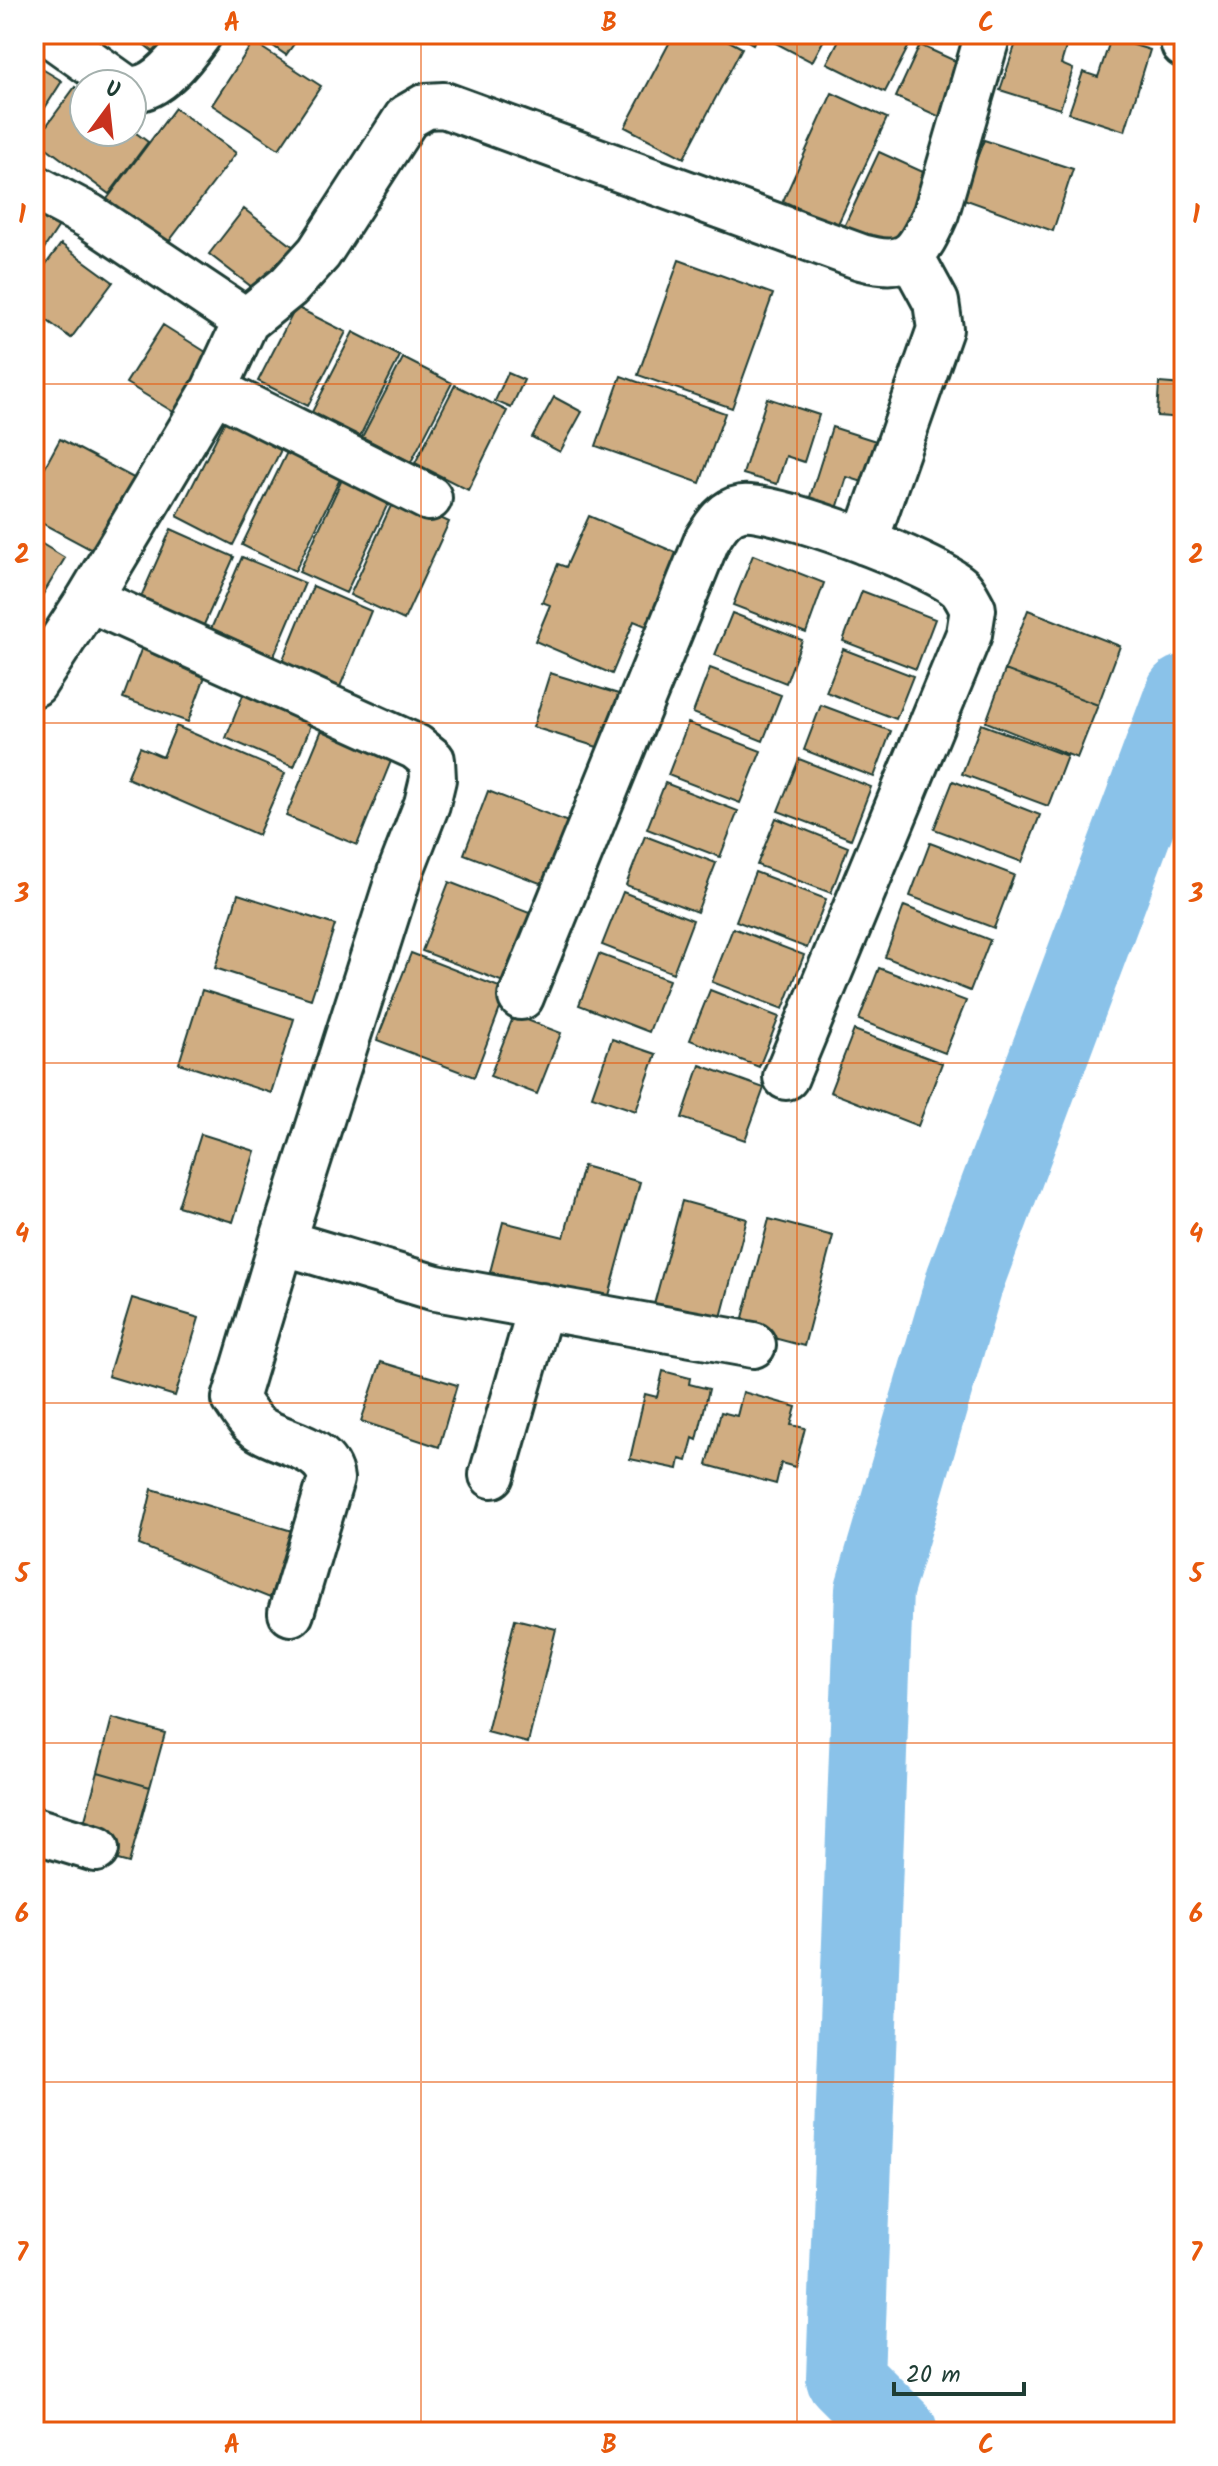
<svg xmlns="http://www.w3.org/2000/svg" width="1218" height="2466" font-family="Kalam,sans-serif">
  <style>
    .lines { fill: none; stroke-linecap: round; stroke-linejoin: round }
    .river { stroke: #8ac2e9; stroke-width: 78 }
    .building { fill: #d0ad82; stroke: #1f3d34; stroke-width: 2 }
    .minor-casing { stroke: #1f3d34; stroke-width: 50 }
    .minor { stroke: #fff; stroke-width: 44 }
    .grid { fill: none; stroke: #e8590c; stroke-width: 2; stroke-opacity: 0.55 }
    .neatline { fill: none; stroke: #e8590c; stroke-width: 3 }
    .grid-label { font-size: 26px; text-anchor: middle; font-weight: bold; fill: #e8590c }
  </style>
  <rect width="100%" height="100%" fill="#fff"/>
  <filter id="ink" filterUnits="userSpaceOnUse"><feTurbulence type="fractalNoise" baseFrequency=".0125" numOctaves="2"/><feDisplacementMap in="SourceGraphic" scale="16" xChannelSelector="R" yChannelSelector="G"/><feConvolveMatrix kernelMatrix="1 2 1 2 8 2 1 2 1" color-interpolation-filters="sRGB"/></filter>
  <g filter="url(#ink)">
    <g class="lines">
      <!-- river -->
      <path class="river" d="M 899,2432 L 845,2378 L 874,1590 L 965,1280 L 1184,694"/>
    </g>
    <!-- building -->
    <path class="building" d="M 131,34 L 197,34 L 171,66 Z
      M 256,34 L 301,34 L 286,55 Z
      M 674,34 L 716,34 L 742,48 L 684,158 L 625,127 Z
      M 735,34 L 758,34 L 753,44 Z
      M 765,34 L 827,34 L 812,62 L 764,37 Z
      M 842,34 L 915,34 L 885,92 L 827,63 Z
      M 1019,34 L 1070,34 L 1061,64 L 1073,69 L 1060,109 L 1000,90 Z
      M 1111,38 L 1150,50 L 1125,131 L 1069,113 L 1083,72 L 1098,77 Z
      M 253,42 L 321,86 L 279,149 L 212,105 Z
      M 920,45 L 973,69 L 949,121 L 896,97 Z
      M 34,64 L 62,81 L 34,125 Z
      M 75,87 L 84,94 L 84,132 L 132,132 L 132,130 L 148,142 L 109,194 L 36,140 Z
      M 832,93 L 887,118 L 837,226 L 783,201 Z
      M 175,108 L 236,153 L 164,248 L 104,203 Z
      M 984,140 L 1073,169 L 1053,231 L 961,198 Z
      M 879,152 L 934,177 L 897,256 L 842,231 Z
      M 34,198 L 64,218 L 34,264 Z
      M 244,209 L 295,248 L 261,294 L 209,254 Z
      M 61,244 L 113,282 L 71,338 L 34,311 L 34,280 Z
      M 679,260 L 773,294 L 732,408 L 638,375 Z
      M 296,307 L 346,332 L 308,406 L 258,381 Z
      M 163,325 L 217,359 L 180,416 L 126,383 Z
      M 353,332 L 400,356 L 360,436 L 312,412 Z
      M 403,358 L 452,383 L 411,462 L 362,437 Z
      M 508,373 L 524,380 L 511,408 L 495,401 Z
      M 621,376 L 725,413 L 700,483 L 596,446 Z
      M 1159,383 L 1184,385 L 1184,418 L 1157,416 Z
      M 455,385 L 507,411 L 468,490 L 415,463 Z
      M 554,397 L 582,412 L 560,452 L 532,437 Z
      M 767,398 L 819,415 L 804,462 L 786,456 L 777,484 L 743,474 Z
      M 228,415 L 285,442 L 233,545 L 177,516 Z
      M 832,427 L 882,443 L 869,484 L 847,477 L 837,509 L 809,500 Z
      M 60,439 L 145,484 L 105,557 L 34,519 L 34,487 Z
      M 289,448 L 342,475 L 295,571 L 242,545 Z
      M 345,473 L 392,495 L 346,593 L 299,572 Z
      M 395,497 L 449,522 L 404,620 L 350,595 Z
      M 589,516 L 689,558 L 658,631 L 634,621 L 612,674 L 535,641 L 550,605 L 542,602 L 558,564 L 566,567 Z
      M 171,529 L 234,557 L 203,627 L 140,599 Z
      M 34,539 L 65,558 L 34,609 Z
      M 753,555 L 824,583 L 806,633 L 733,605 Z
      M 242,557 L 305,583 L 274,656 L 211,629 Z
      M 313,586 L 371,611 L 340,687 L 282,662 Z
      M 862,591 L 935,619 L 916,669 L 843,641 Z
      M 1028,610 L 1120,646 L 1098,705 L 1005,670 Z
      M 732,613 L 802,640 L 786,683 L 715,655 Z
      M 142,647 L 207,671 L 188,722 L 123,698 Z
      M 843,649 L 913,676 L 896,719 L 826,692 Z
      M 710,668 L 781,695 L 763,741 L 693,713 Z
      M 1005,670 L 1098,705 L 1077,758 L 986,722 Z
      M 550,673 L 625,696 L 607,750 L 533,727 Z
      M 247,685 L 316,713 L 294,767 L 226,738 Z
      M 821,705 L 891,731 L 874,777 L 804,750 Z
      M 688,723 L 761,751 L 740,803 L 668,775 Z
      M 981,724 L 1067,756 L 1048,806 L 962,774 Z
      M 176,726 L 285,773 L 258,835 L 127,778 L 140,747 L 163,757 Z
      M 323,727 L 393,756 L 357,845 L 286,816 Z
      M 799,759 L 871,787 L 851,839 L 778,811 Z
      M 953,781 L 1040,815 L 1022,862 L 934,829 Z
      M 665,783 L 738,811 L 720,857 L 647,829 Z
      M 488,791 L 576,825 L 553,888 L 464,854 Z
      M 776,818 L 848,847 L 831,893 L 757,865 Z
      M 645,836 L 716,863 L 697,912 L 626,885 Z
      M 930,843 L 1014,875 L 994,928 L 910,896 Z
      M 755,872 L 826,899 L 807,948 L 736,921 Z
      M 449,882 L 532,914 L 506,983 L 422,951 Z
      M 623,892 L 693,920 L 673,973 L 602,945 Z
      M 238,894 L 335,925 L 311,999 L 215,968 Z
      M 904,906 L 990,940 L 970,991 L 885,957 Z
      M 733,928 L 804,955 L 783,1009 L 712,982 Z
      M 411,953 L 507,990 L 474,1077 L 377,1040 Z
      M 599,954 L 669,980 L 649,1032 L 579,1005 Z
      M 879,968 L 966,1001 L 945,1053 L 859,1020 Z
      M 202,990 L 294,1019 L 271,1093 L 179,1063 Z
      M 710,990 L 779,1017 L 759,1067 L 690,1040 Z
      M 514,1015 L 561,1033 L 537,1094 L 490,1076 Z
      M 854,1030 L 942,1063 L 918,1126 L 830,1092 Z
      M 612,1039 L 656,1054 L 636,1111 L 592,1096 Z
      M 700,1065 L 764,1088 L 745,1140 L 682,1118 Z
      M 201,1134 L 255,1151 L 233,1222 L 178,1206 Z
      M 583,1166 L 640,1182 L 607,1303 L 490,1272 L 503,1222 L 564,1237 Z
      M 682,1201 L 747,1219 L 719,1325 L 653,1308 Z
      M 769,1219 L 833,1236 L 804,1346 L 740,1329 Z
      M 132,1298 L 199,1318 L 175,1396 L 108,1376 Z
      M 381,1362 L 457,1385 L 439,1447 L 361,1421 Z
      M 663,1371 L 690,1378 L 689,1384 L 709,1389 L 697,1440 L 693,1438 L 687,1461 L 680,1459 L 678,1469 L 630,1459 L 645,1394 L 657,1397 Z
      M 743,1392 L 796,1407 L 791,1425 L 805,1428 L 795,1467 L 781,1463 L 776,1484 L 707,1465 L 721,1412 L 737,1416 Z
      M 152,1489 L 292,1531 L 270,1598 L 139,1545 Z
      M 515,1619 L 556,1629 L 528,1743 L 487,1732 Z
      M 112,1718 L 165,1733 L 150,1787 L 98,1772 Z
      M 98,1772 L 150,1787 L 129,1863 L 77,1849 Z"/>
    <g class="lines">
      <defs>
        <path id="minor" d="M 50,34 L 120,84
          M 1181,34 L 1184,45
          M 132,89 C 158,90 185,53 199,34
          M 34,187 L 89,216 L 246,321
          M 214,390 L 429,498
          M 865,542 L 940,329 L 936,302 L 911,256
          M 89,599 L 416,747 L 432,760 L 433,779 L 427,804 L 400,873 L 282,1242 L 235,1399 C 242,1409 250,1423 260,1429 C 284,1444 327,1447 331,1479 L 291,1613
          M 34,684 L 89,599 L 214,390 L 246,321 L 289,286 L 319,253 L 407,117 L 426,106 L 444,105 L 861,257 C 909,270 918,254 936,213 L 988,34
          M 521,997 L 707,540 C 715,527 724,511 742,508 C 774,504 936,564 960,588 C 965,593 969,602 973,609 L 969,634 L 786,1077
          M 282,1242 L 436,1288 L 753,1345
          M 492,1475 L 541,1306
          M 34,1830 L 96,1849"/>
      </defs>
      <!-- minor casing -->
      <use href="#minor" class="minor-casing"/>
      <!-- minor -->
      <use href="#minor" class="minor"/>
    </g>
  </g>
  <!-- grid -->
  <path class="grid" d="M 421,34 L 421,2432M 797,34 L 797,2432M 34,384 L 1184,384M 34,723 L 1184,723M 34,1063 L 1184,1063M 34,1403 L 1184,1403M 34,1743 L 1184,1743M 34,2082 L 1184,2082"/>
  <!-- margin -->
  <rect width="1218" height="2466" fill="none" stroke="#fff" stroke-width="88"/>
  <!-- north arrow -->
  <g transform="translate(108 108) rotate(15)"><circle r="38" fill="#ffffff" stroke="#a5b1ae" stroke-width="2"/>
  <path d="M0-6L14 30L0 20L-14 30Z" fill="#c8321e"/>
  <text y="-12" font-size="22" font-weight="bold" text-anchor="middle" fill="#1f3d34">U</text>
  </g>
  <!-- scale -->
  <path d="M894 2382v12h130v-12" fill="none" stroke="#1f3d34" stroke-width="4"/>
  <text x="906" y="2382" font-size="24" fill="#1f3d34" stroke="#ffffff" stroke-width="6" paint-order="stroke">20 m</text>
  <rect x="44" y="44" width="1130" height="2378" class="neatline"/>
  <g class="grid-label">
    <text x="232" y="31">A</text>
    <text x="609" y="31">B</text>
    <text x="986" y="31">C</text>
    <text x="22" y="223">1</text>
    <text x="1196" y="223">1</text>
    <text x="22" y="563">2</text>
    <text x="1196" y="563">2</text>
    <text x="22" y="902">3</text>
    <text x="1196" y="902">3</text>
    <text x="22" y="1242">4</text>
    <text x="1196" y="1242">4</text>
    <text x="22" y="1582">5</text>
    <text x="1196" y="1582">5</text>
    <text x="22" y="1922">6</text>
    <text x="1196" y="1922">6</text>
    <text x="22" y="2261">7</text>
    <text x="1196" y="2261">7</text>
    <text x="232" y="2453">A</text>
    <text x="609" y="2453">B</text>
    <text x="986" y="2453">C</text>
  </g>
</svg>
